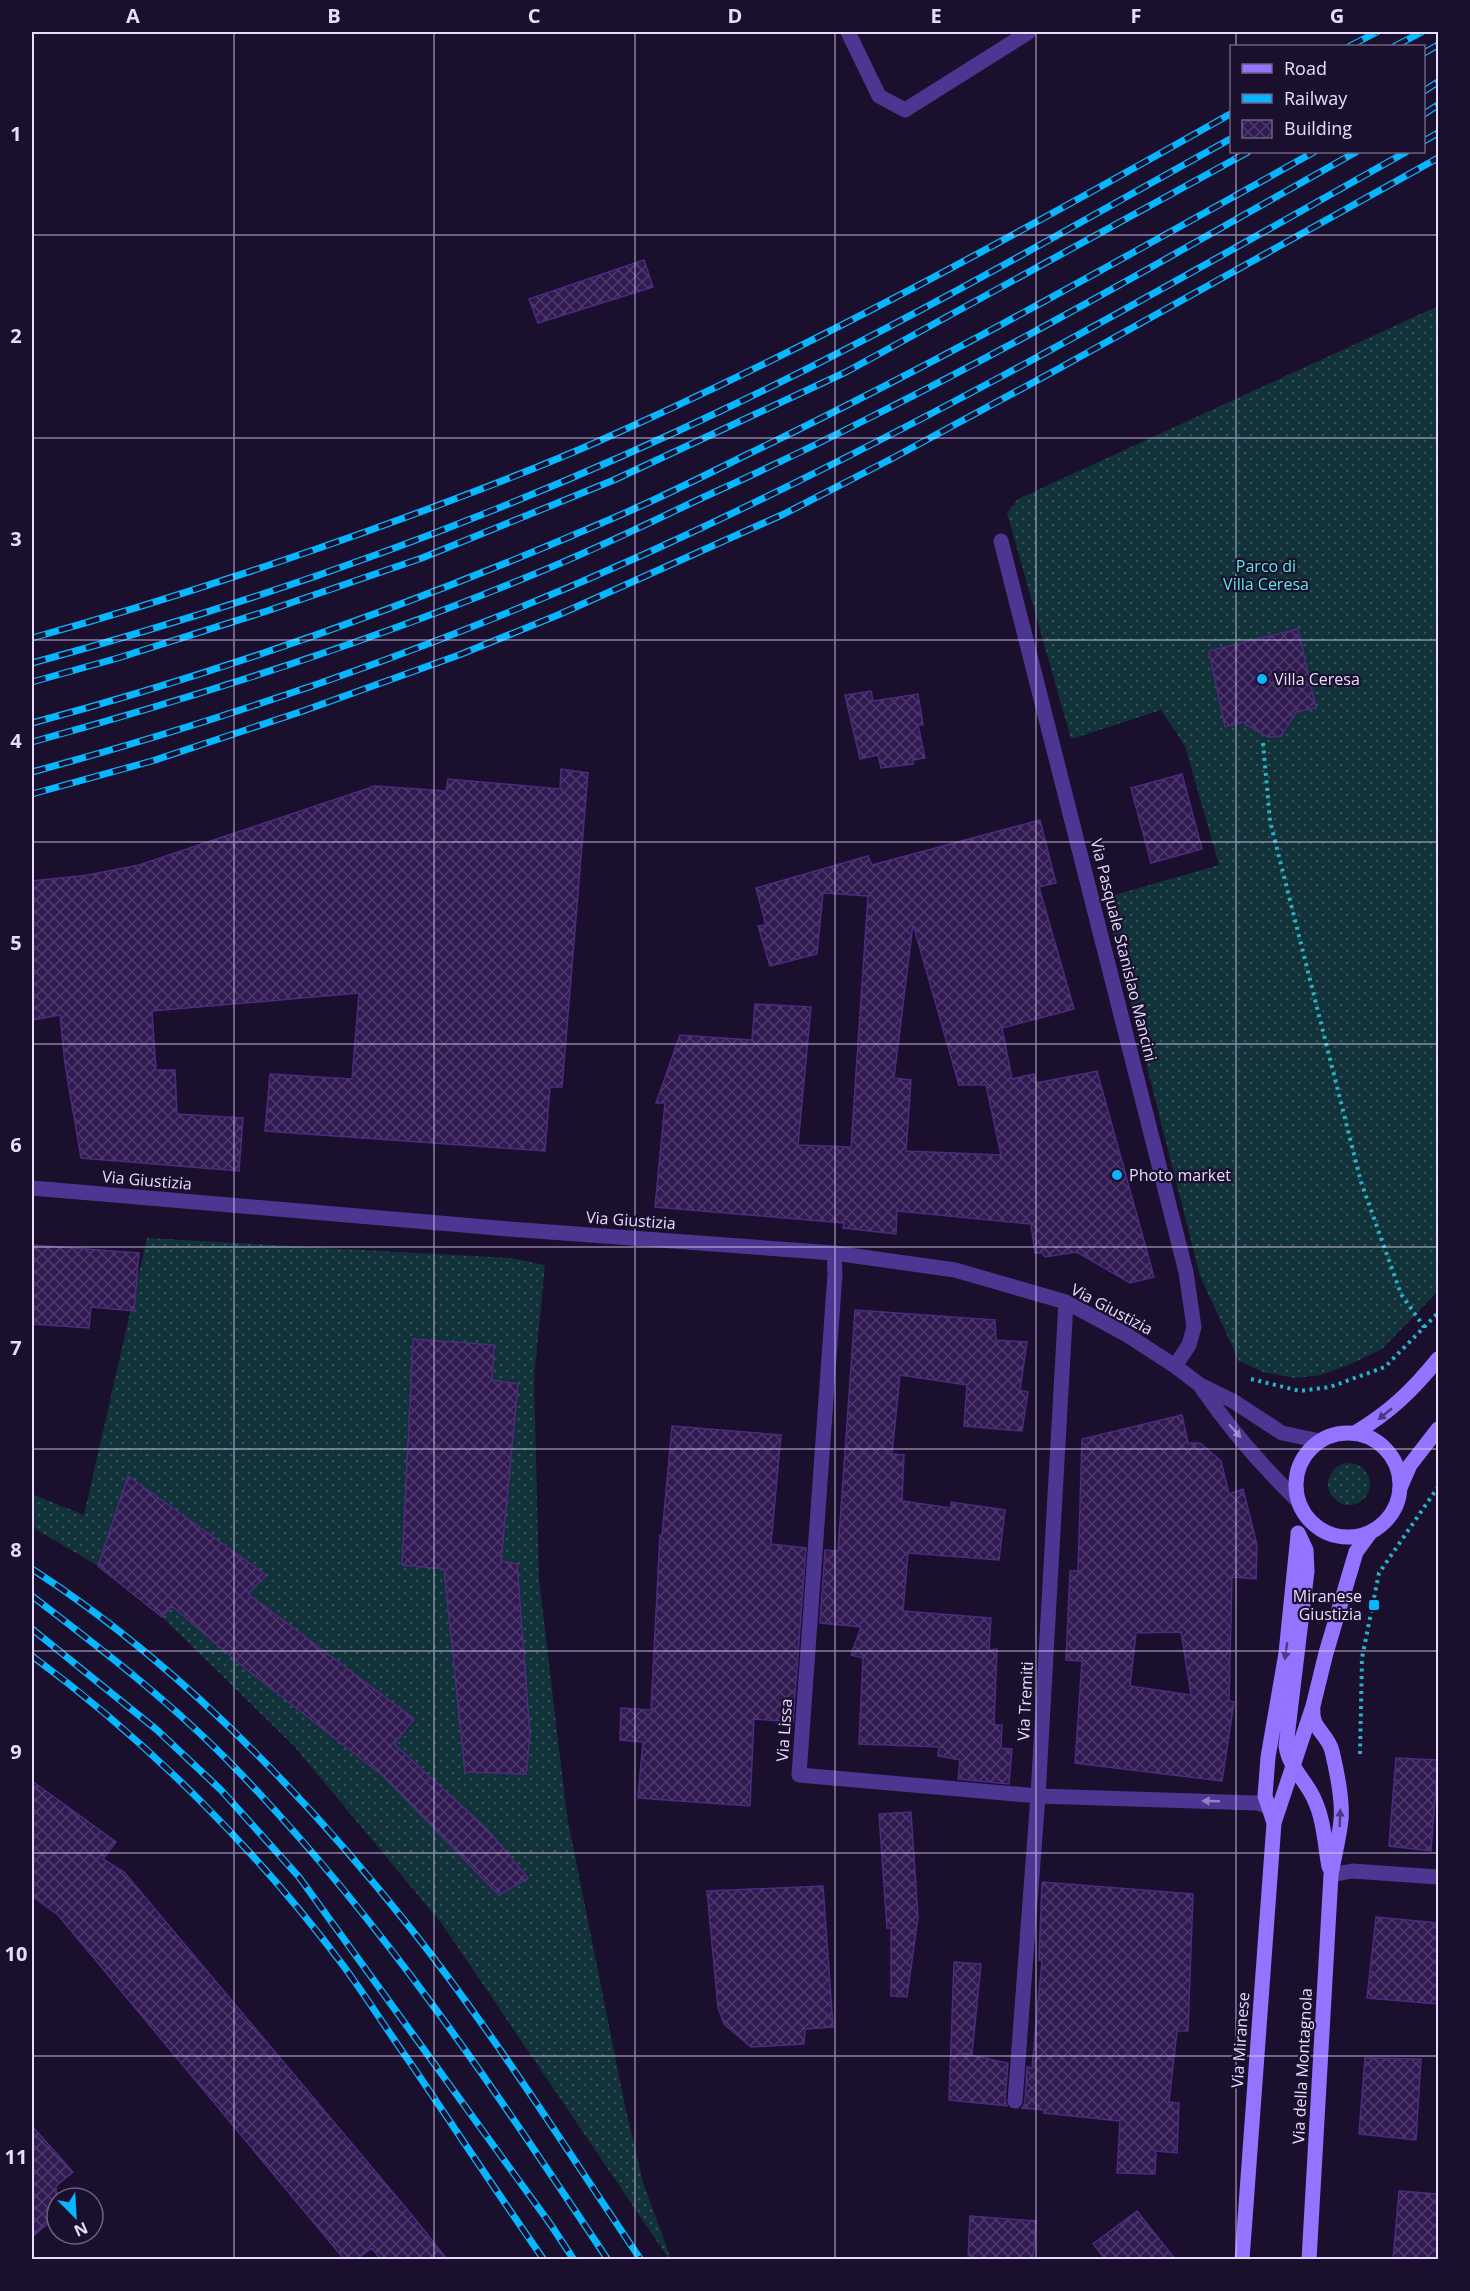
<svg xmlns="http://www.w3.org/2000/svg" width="1470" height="2291" font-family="'Open Sans',sans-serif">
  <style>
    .grass { fill: url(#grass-dots) }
    .building { fill: url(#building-cross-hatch); stroke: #4c2a7f; stroke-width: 1.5; fill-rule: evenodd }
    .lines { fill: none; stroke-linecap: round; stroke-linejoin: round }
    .path { stroke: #26b3ca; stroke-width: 4; stroke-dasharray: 3 4.5; stroke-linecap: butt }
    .street { stroke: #4c3691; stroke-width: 15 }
    .secondary { stroke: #9373ff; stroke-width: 15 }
    .rail-casing { stroke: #08b5ff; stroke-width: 7 }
    .rail { stroke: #1b0f2e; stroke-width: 4.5; stroke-dasharray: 14; stroke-linecap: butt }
    .oneway { fill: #4b3782 }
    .oneway2 { fill: #9281c2 }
    .grid { fill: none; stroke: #e7dcff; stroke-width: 1.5; stroke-opacity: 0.55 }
    .poi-dot { fill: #08b5ff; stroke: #1b0f2e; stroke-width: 2 }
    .labels { text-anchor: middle; stroke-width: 4.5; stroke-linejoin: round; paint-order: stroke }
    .park-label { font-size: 16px; fill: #5cebe4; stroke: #1b0f2e }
    .poi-label { font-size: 16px; fill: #e7dcff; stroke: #1b0f2e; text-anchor: start }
    .street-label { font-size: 16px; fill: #e7dcff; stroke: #1b0f2e }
    .neatline { fill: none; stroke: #e7dcff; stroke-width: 2 }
    .grid-label { font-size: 20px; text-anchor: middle; font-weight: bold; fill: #e7dcff }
  </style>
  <defs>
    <pattern id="grass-dots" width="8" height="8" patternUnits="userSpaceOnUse" patternTransform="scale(1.5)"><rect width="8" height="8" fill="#123239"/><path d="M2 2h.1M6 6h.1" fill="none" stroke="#344f57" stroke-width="1.8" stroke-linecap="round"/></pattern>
    <pattern id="building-cross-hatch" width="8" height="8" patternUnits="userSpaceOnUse" patternTransform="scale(1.5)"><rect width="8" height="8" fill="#301a51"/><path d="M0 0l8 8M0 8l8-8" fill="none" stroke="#4e3b6b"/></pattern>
  </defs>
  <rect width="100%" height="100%" fill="#1b0f2e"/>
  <!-- grass -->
  <path class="grass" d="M 1438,306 L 1438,1291 L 1382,1349 L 1351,1364 L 1321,1375 L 1294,1378 L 1263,1372 L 1239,1361 L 1200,1276 L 1104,898 L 1219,865 L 1185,746 L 1161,710 L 1071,739 L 1007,513 L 1018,499 Z
    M 147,1238 L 511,1258 L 545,1265 L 534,1378 L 539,1580 L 567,1816 L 625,2106 L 643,2182 L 671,2259 L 669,2259 L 442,1924 L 293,1745 L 162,1617 L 98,1566 L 32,1527 L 32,1494 L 84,1515 Z
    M1328 1484a21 21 0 1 1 42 0a21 21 0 1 1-42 0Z"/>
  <!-- building -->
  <path class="building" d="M 644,260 L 653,287 L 538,323 L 529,299 Z
    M 1298,629 L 1316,708 L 1296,712 L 1281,736 L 1268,737 L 1242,722 L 1225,727 L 1209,651 Z
    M 871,691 L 873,701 L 918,694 L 923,725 L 918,725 L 925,758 L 913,760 L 913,764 L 881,768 L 878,755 L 860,759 L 845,695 Z
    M 561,769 L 588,773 L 562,1087 L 550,1087 L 545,1151 L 265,1131 L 270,1074 L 352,1079 L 359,993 L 152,1011 L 156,1070 L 175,1070 L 177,1114 L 243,1118 L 239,1171 L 81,1158 L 65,1064 L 60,1015 L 32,1020 L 32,881 L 88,875 L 139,865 L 375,786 L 446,791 L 448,779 L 560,789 Z
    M 1182,774 L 1202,849 L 1151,863 L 1131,788 Z
    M 1040,820 L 1056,883 L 1039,887 L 1074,1009 L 1002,1028 L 1012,1079 L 1034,1074 L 1036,1083 L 1097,1071 L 1154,1277 L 1130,1283 L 1077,1252 L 1045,1257 L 1042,1253 L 1035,1253 L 1031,1224 L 897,1211 L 896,1234 L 843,1228 L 844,1223 L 655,1207 L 665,1103 L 656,1103 L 680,1035 L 752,1040 L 755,1004 L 811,1007 L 798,1145 L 851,1147 L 868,896 L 823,893 L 817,954 L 770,966 L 758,926 L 766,925 L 756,888 L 868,856 L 872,865 ZM 913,924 L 959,1085 L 986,1085 L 1001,1155 L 906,1151 L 911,1080 L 894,1078 Z
    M 32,1245 L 139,1253 L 134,1311 L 91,1307 L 89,1328 L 32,1324 Z
    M 855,1310 L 995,1320 L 996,1340 L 1027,1342 L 1020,1390 L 1028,1392 L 1022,1431 L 964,1426 L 967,1385 L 900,1375 L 892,1454 L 904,1455 L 902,1501 L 951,1508 L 951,1502 L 1005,1510 L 999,1560 L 908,1553 L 903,1611 L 991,1618 L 989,1650 L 997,1649 L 994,1725 L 1002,1725 L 1001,1748 L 1012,1749 L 1009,1784 L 958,1779 L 960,1760 L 938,1756 L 939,1747 L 859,1744 L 863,1658 L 851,1655 L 861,1627 L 820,1623 L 825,1550 L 838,1551 Z
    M 413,1339 L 494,1345 L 492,1380 L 518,1384 L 501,1561 L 517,1564 L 530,1735 L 526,1774 L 465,1772 L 444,1569 L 402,1565 Z
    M 1182,1415 L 1188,1443 L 1200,1443 L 1221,1461 L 1229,1494 L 1243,1489 L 1257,1545 L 1256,1579 L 1232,1577 L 1229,1701 L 1234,1702 L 1222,1781 L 1075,1763 L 1082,1661 L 1066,1660 L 1070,1571 L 1078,1571 L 1082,1439 ZM 1181,1632 L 1191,1695 L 1130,1686 L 1136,1633 Z
    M 672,1426 L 781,1435 L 771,1544 L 806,1548 L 793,1722 L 754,1719 L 750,1806 L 638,1798 L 643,1742 L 620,1740 L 621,1708 L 651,1710 L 660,1535 L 662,1535 Z
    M 128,1476 L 266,1575 L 248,1594 L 414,1719 L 394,1744 L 487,1829 L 528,1878 L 499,1895 L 382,1775 L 241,1665 L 172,1606 L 162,1617 L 98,1566 Z
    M 1396,1758 L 1438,1760 L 1431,1851 L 1389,1846 Z
    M 32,1781 L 116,1842 L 103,1859 L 124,1872 L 411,2214 L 447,2259 L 380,2259 L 372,2248 L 357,2259 L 344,2259 L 58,1915 L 32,1896 Z
    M 911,1812 L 918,1917 L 907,1997 L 891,1996 L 891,1928 L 887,1928 L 879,1814 Z
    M 1042,1882 L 1193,1894 L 1188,2031 L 1177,2031 L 1169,2102 L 1179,2103 L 1177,2153 L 1156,2151 L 1155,2174 L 1117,2173 L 1120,2121 L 1044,2113 L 1044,2110 L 1022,2108 L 1025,2102 L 1027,2067 L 1032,2068 L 1036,2023 L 1042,1961 L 1039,1960 Z
    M 823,1886 L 833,2027 L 805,2029 L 804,2044 L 751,2047 L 724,2024 L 718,2007 L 707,1891 Z
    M 1376,1917 L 1438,1923 L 1438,2004 L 1367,1998 Z
    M 954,1962 L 981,1964 L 972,2054 L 961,2053 L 1008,2063 L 1005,2100 L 1007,2106 L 949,2100 Z
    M 1365,2058 L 1421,2059 L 1416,2140 L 1359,2134 Z
    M 32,2126 L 73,2172 L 56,2186 L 57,2216 L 32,2237 Z
    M 1399,2191 L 1438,2194 L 1438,2259 L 1393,2259 Z
    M 1137,2211 L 1175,2259 L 1105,2259 L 1093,2244 Z
    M 970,2216 L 1036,2221 L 1033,2259 L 968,2259 Z"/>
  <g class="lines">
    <!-- path -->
    <path class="path" d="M 1263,743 L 1270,821 L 1361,1182 L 1401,1294 L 1424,1327
      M 1251,1379 L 1300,1391 L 1330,1387 L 1385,1367 L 1438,1313
      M 1360,1754 L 1362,1658 L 1379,1573 L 1438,1487"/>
    <!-- street -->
    <path class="street" d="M 848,32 L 879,96 L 905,110 L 1029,32
      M 1001,541 L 1186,1272 L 1194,1327 L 1189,1345 L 1175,1366
      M 32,1188 L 509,1229 L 834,1253 L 955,1270 L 1066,1302 L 1127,1335 L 1175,1366 L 1200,1385 L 1233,1401 L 1282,1433 L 1320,1441
      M 834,1253 L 835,1274 L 799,1775 L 1038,1796 L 1257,1803 L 1269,1807
      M 1201,1387 C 1229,1428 1263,1467 1298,1501
      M 1331,1875 L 1352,1871 L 1438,1877
      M 1015,2101 L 1038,1796 L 1066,1302"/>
    <!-- secondary -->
    <path class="secondary" d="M1296 1485a52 52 0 1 1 104 0a52 52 0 1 1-104 0Z
      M 1355,1433 C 1390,1412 1412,1391 1438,1359
      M 1400,1488 L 1410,1465 L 1438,1429
      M 1298,1533 L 1306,1550 L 1307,1571 L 1286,1746 C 1289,1768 1307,1781 1315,1801 C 1324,1821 1325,1845 1329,1867
      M 1274,1823 L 1265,1796 L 1268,1757 L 1286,1653 L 1298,1535
      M 1242,2260 L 1274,1823 L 1313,1706 L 1326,1653 L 1356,1552 L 1370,1533
      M 1309,2260 L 1331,1875 C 1334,1857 1339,1839 1341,1820 C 1343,1799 1337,1772 1332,1751 C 1328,1734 1311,1728 1313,1710"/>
    <defs>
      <path id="rail" d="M 1350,46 L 1377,32
        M 1395,46 L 1422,32
        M 1424,53 L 1438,45
        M 1424,91 L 1438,82
        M 1424,114 L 1438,105
        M 1424,141 L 1438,133
        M 32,638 C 144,607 255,571 365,532 C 443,504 522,475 599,441 C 816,345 1025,230 1232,113
        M 32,663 C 270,599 508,513 731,406 C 902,325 1066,230 1232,138
        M 32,682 L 118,658 L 267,611 L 422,558 L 614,480 L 846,372 L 1248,152
        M 32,723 C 235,669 432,597 625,513 C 666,495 706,475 746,455 C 940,362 1127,256 1314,152
        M 32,742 C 203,695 373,641 537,573 C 594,550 649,523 704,497 C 759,472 814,446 869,418 C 1034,336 1195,242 1356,152
        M 32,772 C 242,715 448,643 647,553 C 907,435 1157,292 1406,152
        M 32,794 L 152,761 L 303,711 L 459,655 L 558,615 L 784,514 L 893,458 L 1058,369 L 1438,158
        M 32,1569 C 178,1663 305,1795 412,1930 C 495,2035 566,2149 641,2260
        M 32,1596 C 104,1651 176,1706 239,1772 C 381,1919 495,2090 608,2260
        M 32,1629 L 157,1730 L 221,1790 L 299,1877 L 551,2225 L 574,2260
        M 32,1656 C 149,1742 258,1851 345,1968 C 367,1998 387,2030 409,2061 C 454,2127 498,2194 544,2260"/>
    </defs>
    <!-- rail casing -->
    <use href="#rail" class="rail-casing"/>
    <!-- rail -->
    <use href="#rail" class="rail"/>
  </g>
  <!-- one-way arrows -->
  <defs><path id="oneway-solid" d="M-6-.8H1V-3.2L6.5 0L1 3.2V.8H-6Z" transform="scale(1.5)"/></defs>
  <g class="oneway">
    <use href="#oneway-solid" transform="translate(1385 1414) rotate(141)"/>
    <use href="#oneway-solid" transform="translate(1286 1651) rotate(98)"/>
    <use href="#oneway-solid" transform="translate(1340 1818) rotate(-88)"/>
  </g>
  <g class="oneway2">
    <use href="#oneway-solid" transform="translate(1235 1431) rotate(48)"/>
    <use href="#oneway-solid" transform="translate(1211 1801) rotate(-178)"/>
  </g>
  <!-- grid -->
  <path class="grid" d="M 234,32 L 234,2260M 434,32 L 434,2260M 635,32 L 635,2260M 835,32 L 835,2260M 1036,32 L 1036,2260M 1236,32 L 1236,46M 1236,152 L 1236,2260M 32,235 L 1438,235M 32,438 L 1438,438M 32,640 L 1438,640M 32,842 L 1438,842M 32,1044 L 1438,1044M 32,1247 L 1438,1247M 32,1449 L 1438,1449M 32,1651 L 1438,1651M 32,1853 L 1438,1853M 32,2056 L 1438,2056"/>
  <!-- markers -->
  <g class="poi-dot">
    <circle cx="1262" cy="679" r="6"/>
    <circle cx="1117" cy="1175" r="6"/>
    <rect x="1368" y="1599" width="12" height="12" rx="3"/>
  </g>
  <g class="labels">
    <!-- park labels -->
    <g class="park-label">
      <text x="1266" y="572">Parco di<tspan x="1266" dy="18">Villa Ceresa</tspan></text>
    </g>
    <!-- poi labels -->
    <g class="poi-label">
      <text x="1274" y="685">Villa Ceresa</text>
      <text x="1129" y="1181">Photo market</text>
      <text x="1362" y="1602" text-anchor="end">Miranese<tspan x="1362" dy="18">Giustizia</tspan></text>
    </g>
    <!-- street labels -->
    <g class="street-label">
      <text transform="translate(1124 950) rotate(76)" y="6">Via Pasquale Stanislao Mancini</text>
      <text transform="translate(147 1180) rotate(5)" y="6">Via Giustizia</text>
      <text transform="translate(631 1220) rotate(4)" y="6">Via Giustizia</text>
      <text transform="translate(1112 1309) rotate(28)" y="6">Via Giustizia</text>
      <text transform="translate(1025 1701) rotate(-87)" y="6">Via Tremiti</text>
      <text transform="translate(784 1730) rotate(-86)" y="6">Via Lissa</text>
      <text transform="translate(1240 2040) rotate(-86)" y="6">Via Miranese</text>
      <text transform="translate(1302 2066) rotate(-87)" y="6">Via della Montagnola</text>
    </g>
  </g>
  <!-- border -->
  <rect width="1470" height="2291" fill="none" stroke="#1b0f2e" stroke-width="66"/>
  <!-- legend -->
  <rect x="1230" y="45" width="195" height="108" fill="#1b0f2e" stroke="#6d6182" stroke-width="1.5"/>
  <rect x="1242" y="64" width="30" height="9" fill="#9373ff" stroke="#6d6182" stroke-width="1.5"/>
  <text x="1284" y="75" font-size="18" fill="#e7dcff">Road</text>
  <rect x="1242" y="94" width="30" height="9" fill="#08b5ff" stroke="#6d6182" stroke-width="1.5"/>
  <text x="1284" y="105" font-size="18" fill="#e7dcff">Railway</text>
  <rect x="1242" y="120" width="30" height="18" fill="url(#building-cross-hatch)" stroke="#6d6182" stroke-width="1.5"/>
  <text x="1284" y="135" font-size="18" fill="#e7dcff">Building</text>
  <!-- north arrow -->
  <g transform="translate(75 2216) rotate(156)"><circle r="28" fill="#1b0f2e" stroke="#6d6182" stroke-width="1.5"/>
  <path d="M0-4.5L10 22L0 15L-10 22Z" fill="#08b5ff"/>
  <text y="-9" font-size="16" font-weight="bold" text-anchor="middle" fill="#e7dcff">N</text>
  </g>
  <rect x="33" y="33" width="1404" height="2225" class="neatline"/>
  <g class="grid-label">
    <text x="133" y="23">A</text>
    <text x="334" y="23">B</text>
    <text x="534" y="23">C</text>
    <text x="735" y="23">D</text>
    <text x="936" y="23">E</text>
    <text x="1136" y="23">F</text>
    <text x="1337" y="23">G</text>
    <text x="16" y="141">1</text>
    <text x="16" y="343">2</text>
    <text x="16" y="546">3</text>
    <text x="16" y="748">4</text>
    <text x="16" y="950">5</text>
    <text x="16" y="1152">6</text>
    <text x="16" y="1355">7</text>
    <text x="16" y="1557">8</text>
    <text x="16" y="1759">9</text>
    <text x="16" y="1961">10</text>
    <text x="16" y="2164">11</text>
  </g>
</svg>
